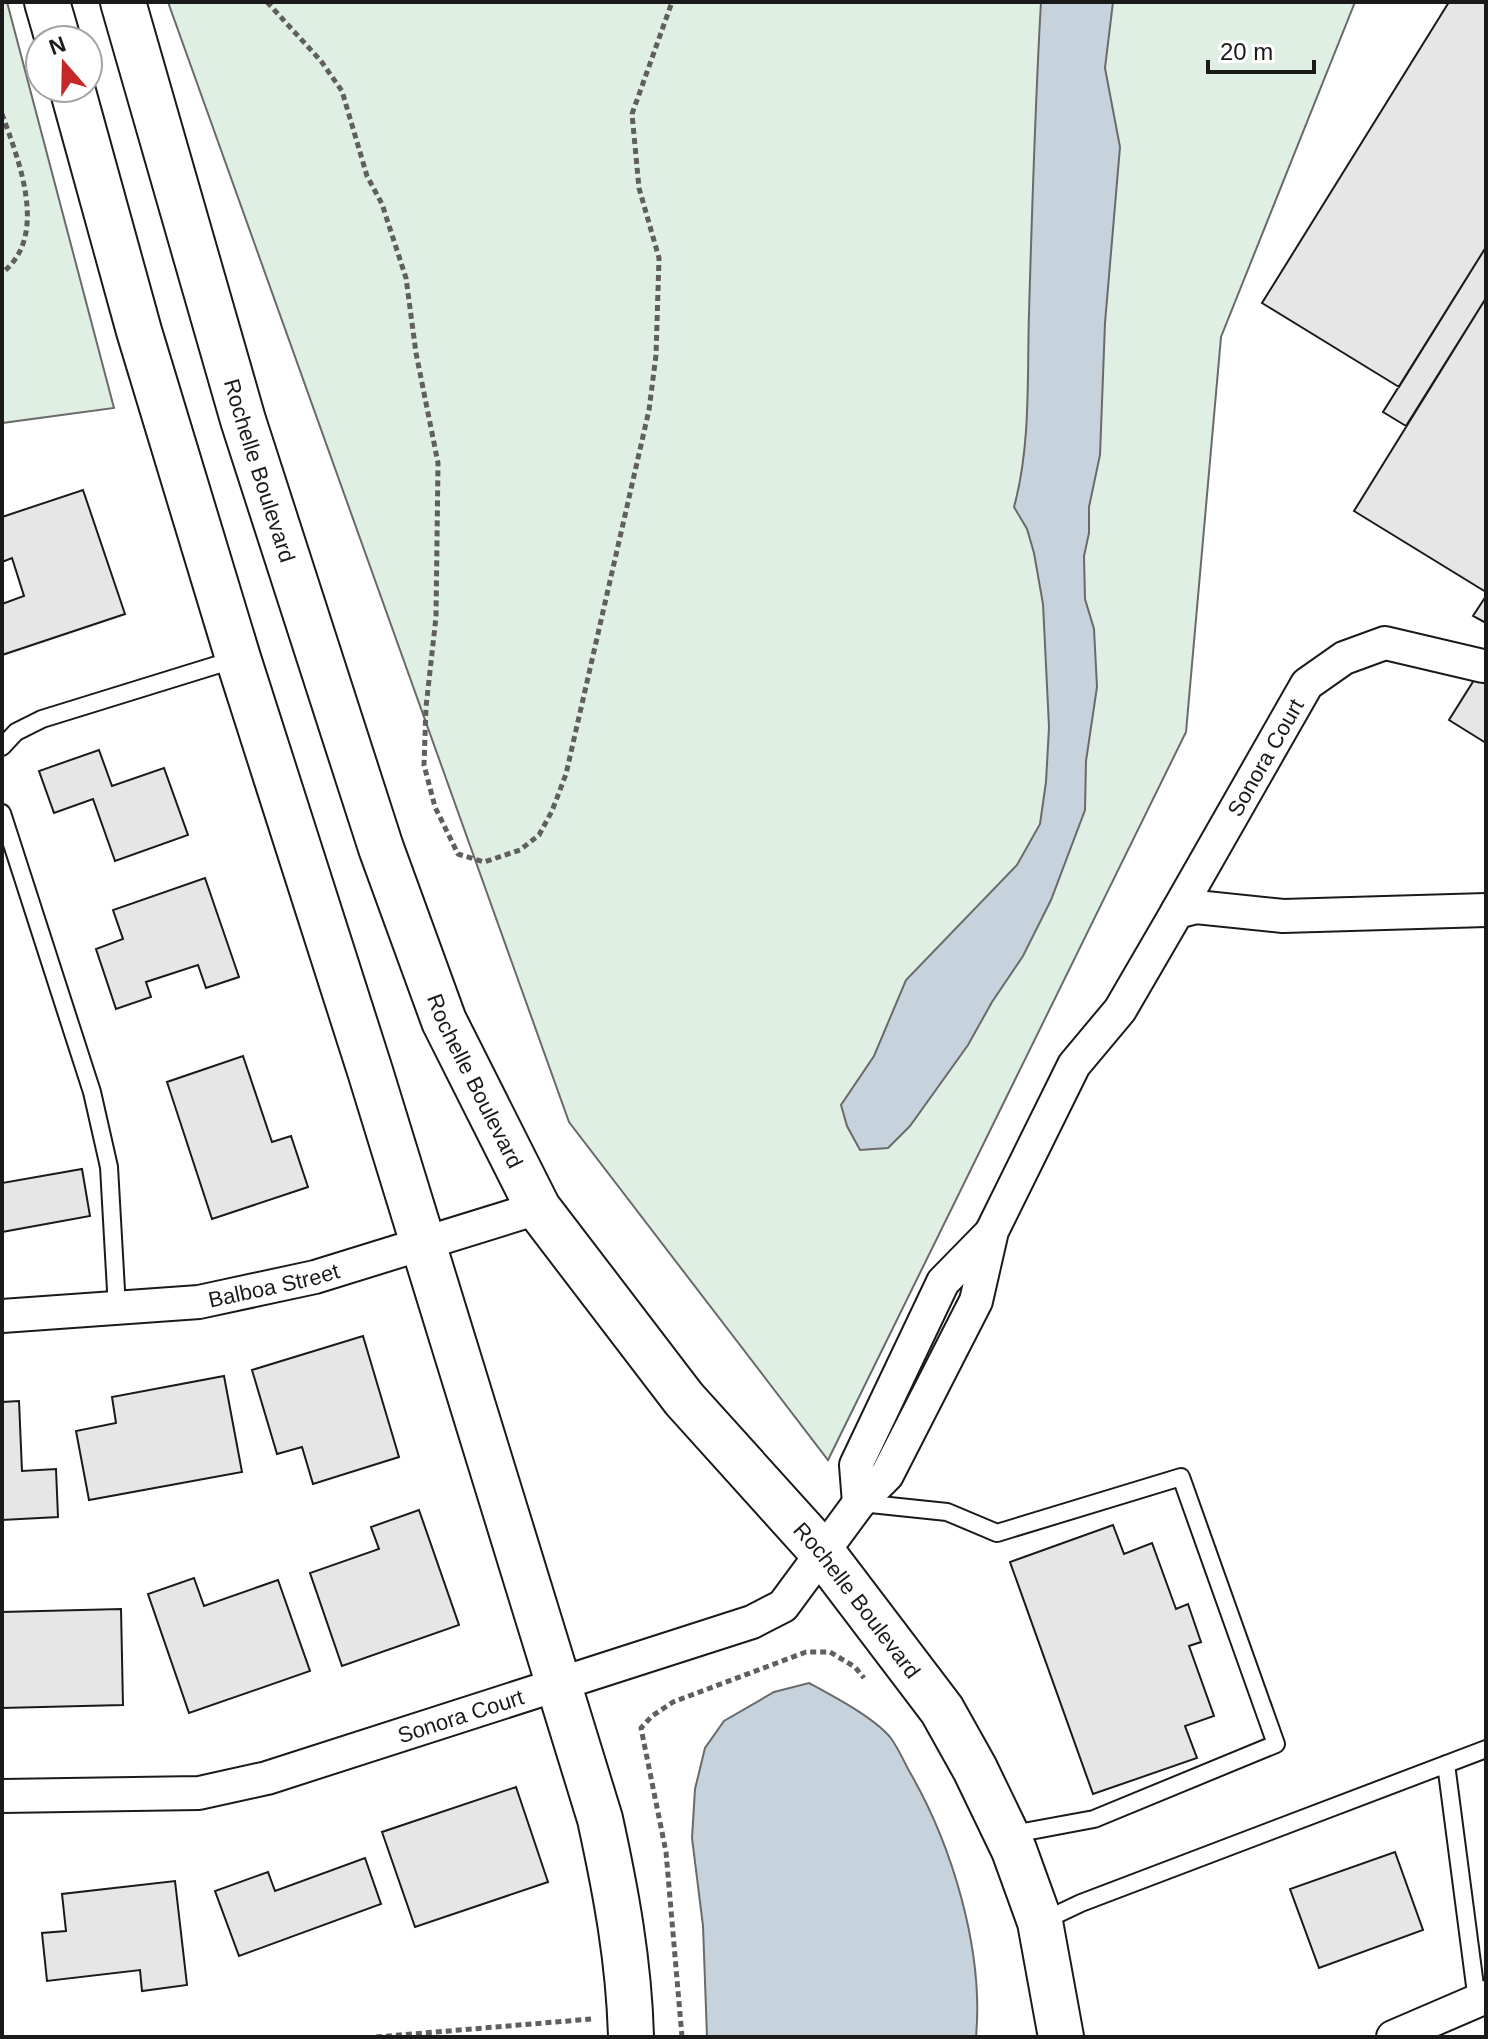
<svg xmlns="http://www.w3.org/2000/svg" width="1488" height="2039" font-family="Helvetica,sans-serif">
  <style>
    .green { fill: #e0efe3; stroke: #6a6a6a; stroke-width: 2 }
    .water { fill: #c6d2dc; stroke: #6a6a6a; stroke-width: 2 }
    .building { fill: #e6e6e6; stroke: #1a1a1a; stroke-width: 2 }
    .lines { fill: none; stroke-linecap: round; stroke-linejoin: round }
    .service-casing { stroke: #1a1a1a; stroke-width: 20 }
    .minor-casing { stroke: #1a1a1a; stroke-width: 36 }
    .secondary-casing { stroke: #1a1a1a; stroke-width: 48 }
    .path { stroke: #5f5f5f; stroke-width: 5; stroke-dasharray: 6 4; stroke-linecap: butt }
    .service { stroke: #fff; stroke-width: 16 }
    .minor { stroke: #fff; stroke-width: 32 }
    .secondary { stroke: #fff; stroke-width: 44 }
    .labels { text-anchor: middle; stroke-width: 6; stroke-linejoin: round; paint-order: stroke }
    .street-label { font-size: 22px; fill: #1a1a1a; stroke: #fff }
  </style>
  <rect width="100%" height="100%" fill="#fff"/>
  <!-- green -->
  <path class="green" d="M 2,2 L 7,2 L 114,408 L 2,423 Z
    M 168,2 L 1355,2 L 1221,337 L 1186,732 L 828,1460 L 569,1122 Z"/>
  <!-- water -->
  <path class="water" d="M 1041,2 L 1113,2 L 1105,68 L 1120,147 L 1105,323 L 1100,455 L 1089,507 L 1089,533 L 1084,556 L 1085,599 L 1094,629 L 1097,687 L 1086,761 L 1085,810 L 1051,900 L 1023,956 L 992,1002 L 968,1045 L 910,1126 L 888,1148 L 860,1150 L 847,1126 L 841,1105 L 874,1056 L 906,980 L 1017,865 L 1040,824 L 1046,782 L 1049,727 L 1043,604 L 1034,553 L 1027,529 L 1014,507 C 1031,445 1027,377 1029,313 C 1032,209 1035,106 1041,2 Z
    M 809,1683 C 833,1696 873,1717 890,1737 C 897,1746 903,1759 908,1769 C 952,1844 984,1950 976,2037 L 707,2037 L 703,1926 L 692,1838 L 695,1789 L 705,1748 L 724,1721 L 774,1692 Z"/>
  <!-- building -->
  <path class="building" d="M 1449,2 L 1486,2 L 1486,247 L 1399,387 L 1262,303 Z
    M 1486,247 L 1486,298 L 1406,426 L 1383,412 Z
    M 1486,298 L 1486,592 L 1354,511 Z
    M 83,490 L 125,614 L 2,655 L 2,604 L 24,596 L 12,558 L 2,562 L 2,517 Z
    M 1486,596 L 1486,623 L 1473,616 Z
    M 1486,661 L 1486,743 L 1449,720 Z
    M 99,750 L 112,786 L 164,768 L 188,835 L 115,861 L 93,799 L 54,813 L 39,771 Z
    M 205,878 L 239,977 L 206,988 L 198,965 L 146,982 L 151,997 L 116,1009 L 96,949 L 123,939 L 113,910 Z
    M 243,1056 L 272,1142 L 291,1136 L 308,1187 L 212,1219 L 167,1082 Z
    M 82,1169 L 90,1216 L 2,1232 L 2,1183 Z
    M 363,1336 L 399,1457 L 313,1484 L 302,1447 L 277,1454 L 252,1370 Z
    M 224,1376 L 242,1472 L 89,1500 L 76,1431 L 116,1423 L 112,1397 Z
    M 19,1401 L 22,1471 L 56,1469 L 58,1517 L 2,1520 L 2,1402 Z
    M 419,1510 L 459,1625 L 342,1666 L 310,1573 L 379,1549 L 371,1527 Z
    M 1113,1525 L 1124,1554 L 1152,1543 L 1176,1609 L 1188,1604 L 1201,1642 L 1189,1646 L 1214,1716 L 1185,1726 L 1197,1758 L 1093,1794 L 1010,1562 Z
    M 194,1578 L 204,1606 L 278,1580 L 310,1671 L 189,1713 L 148,1594 Z
    M 121,1609 L 123,1705 L 2,1708 L 2,1612 Z
    M 516,1787 L 548,1882 L 415,1927 L 382,1832 Z
    M 1395,1852 L 1423,1930 L 1319,1968 L 1290,1889 Z
    M 365,1858 L 381,1904 L 239,1956 L 215,1891 L 268,1872 L 275,1891 Z
    M 175,1881 L 187,1985 L 142,1991 L 140,1970 L 47,1981 L 42,1933 L 66,1931 L 62,1894 Z"/>
  <g class="lines">
    <defs>
      <path id="service" d="M 2,747 L 16,732 L 42,719 L 236,659
        M 2,813 L 92,1092 L 109,1167 L 117,1308
        M 861,1503 L 947,1512 L 997,1533 L 1181,1477 L 1276,1744 L 1094,1819 L 1008,1835
        M 1446,1764 L 1477,2001
        M 1041,1922 L 1081,1903 L 1486,1749"/>
      <g id="minor">
        <path id="s1" d="M 1177,912 L 1307,684 L 1344,658 L 1385,643 L 1483,666"/>
        <path id="s2" d="M 2,1316 L 199,1302 L 315,1277 L 538,1208"/>
        <path d="M 859,1503 L 856,1465 L 943,1282 L 990,1234"/>
        <path id="s3" d="M 2,1796 L 199,1793 L 267,1778 L 752,1622 L 783,1606 L 859,1503 L 887,1475 L 976,1301 L 992,1231 L 1074,1065 L 1120,1010 L 1177,912 L 1196,907 L 1283,916 L 1486,910"/>
        <path d="M 1393,2037 L 1486,1997"/>
      </g>
      <g id="secondary">
        <path d="M 47,2 L 58,40"/>
        <path id="s4" d="M 123,2 L 243,420 L 381,848 L 444,1021 L 538,1208 L 684,1399 L 822,1552 L 942,1710 L 975,1769 L 1014,1850 L 1040,1922 L 1061,2037"/>
        <path d="M 72,88 L 139,331 L 238,658 L 370,1071 L 600,1819 C 616,1892 629,1962 631,2037"/>
      </g>
    </defs>
    <!-- service casing -->
    <use href="#service" class="service-casing"/>
    <!-- minor casing -->
    <use href="#minor" class="minor-casing"/>
    <!-- secondary casing -->
    <use href="#secondary" class="secondary-casing"/>
    <!-- path -->
    <path class="path" d="M 267,2 L 321,61 L 342,91 L 367,176 L 382,204 L 406,278 L 416,353 L 438,463 L 436,617 L 426,707 L 424,765 L 435,807 L 458,854 L 484,862 L 520,850 L 539,835 L 552,811 L 566,774 L 649,410 L 656,355 L 659,258 L 639,188 L 632,114 L 672,2
      M 2,114 C 18,159 50,236 2,273
      M 376,2037 L 591,2019
      M 682,2037 L 666,1852 L 641,1728 L 652,1716 L 673,1702 L 806,1652 L 830,1652 L 855,1667 L 864,1678"/>
    <!-- service -->
    <use href="#service" class="service"/>
    <!-- minor -->
    <use href="#minor" class="minor"/>
    <!-- secondary -->
    <use href="#secondary" class="secondary"/>
  </g>
  <g class="labels">
    <!-- street labels -->
    <g class="street-label">
      <text dy="8" stroke="none"><textPath href="#s4" startOffset="488">Rochelle Boulevard</textPath></text>
      <text dy="8" stroke="none"><textPath href="#s1" startOffset="178">Sonora Court</textPath></text>
      <text dy="8" stroke="none"><textPath href="#s4" startOffset="1136">Rochelle Boulevard</textPath></text>
      <text dy="8" stroke="none"><textPath href="#s2" startOffset="274">Balboa Street</textPath></text>
      <text dy="8" stroke="none"><textPath href="#s4" startOffset="1784">Rochelle Boulevard</textPath></text>
      <text dy="8" stroke="none"><textPath href="#s3" startOffset="470">Sonora Court</textPath></text>
    </g>
  </g>
  <!-- border -->
  <rect width="1488" height="2039" fill="none" stroke="#1a1a1a" stroke-width="8"/>
  <!-- north arrow -->
  <g transform="translate(64 64) rotate(340)"><circle r="38" fill="#ffffff" stroke="#a3a3a3" stroke-width="2"/>
  <path d="M0-6L14 30L0 20L-14 30Z" fill="#c62828"/>
  <text y="-12" font-size="22" font-weight="bold" text-anchor="middle" fill="#1a1a1a">N</text>
  </g>
  <!-- scale -->
  <path d="M1208 60v12h106v-12" fill="none" stroke="#1a1a1a" stroke-width="4"/>
  <text x="1220" y="60" font-size="24" fill="#1a1a1a" stroke="#ffffff" stroke-width="6" paint-order="stroke">20 m</text>
</svg>
